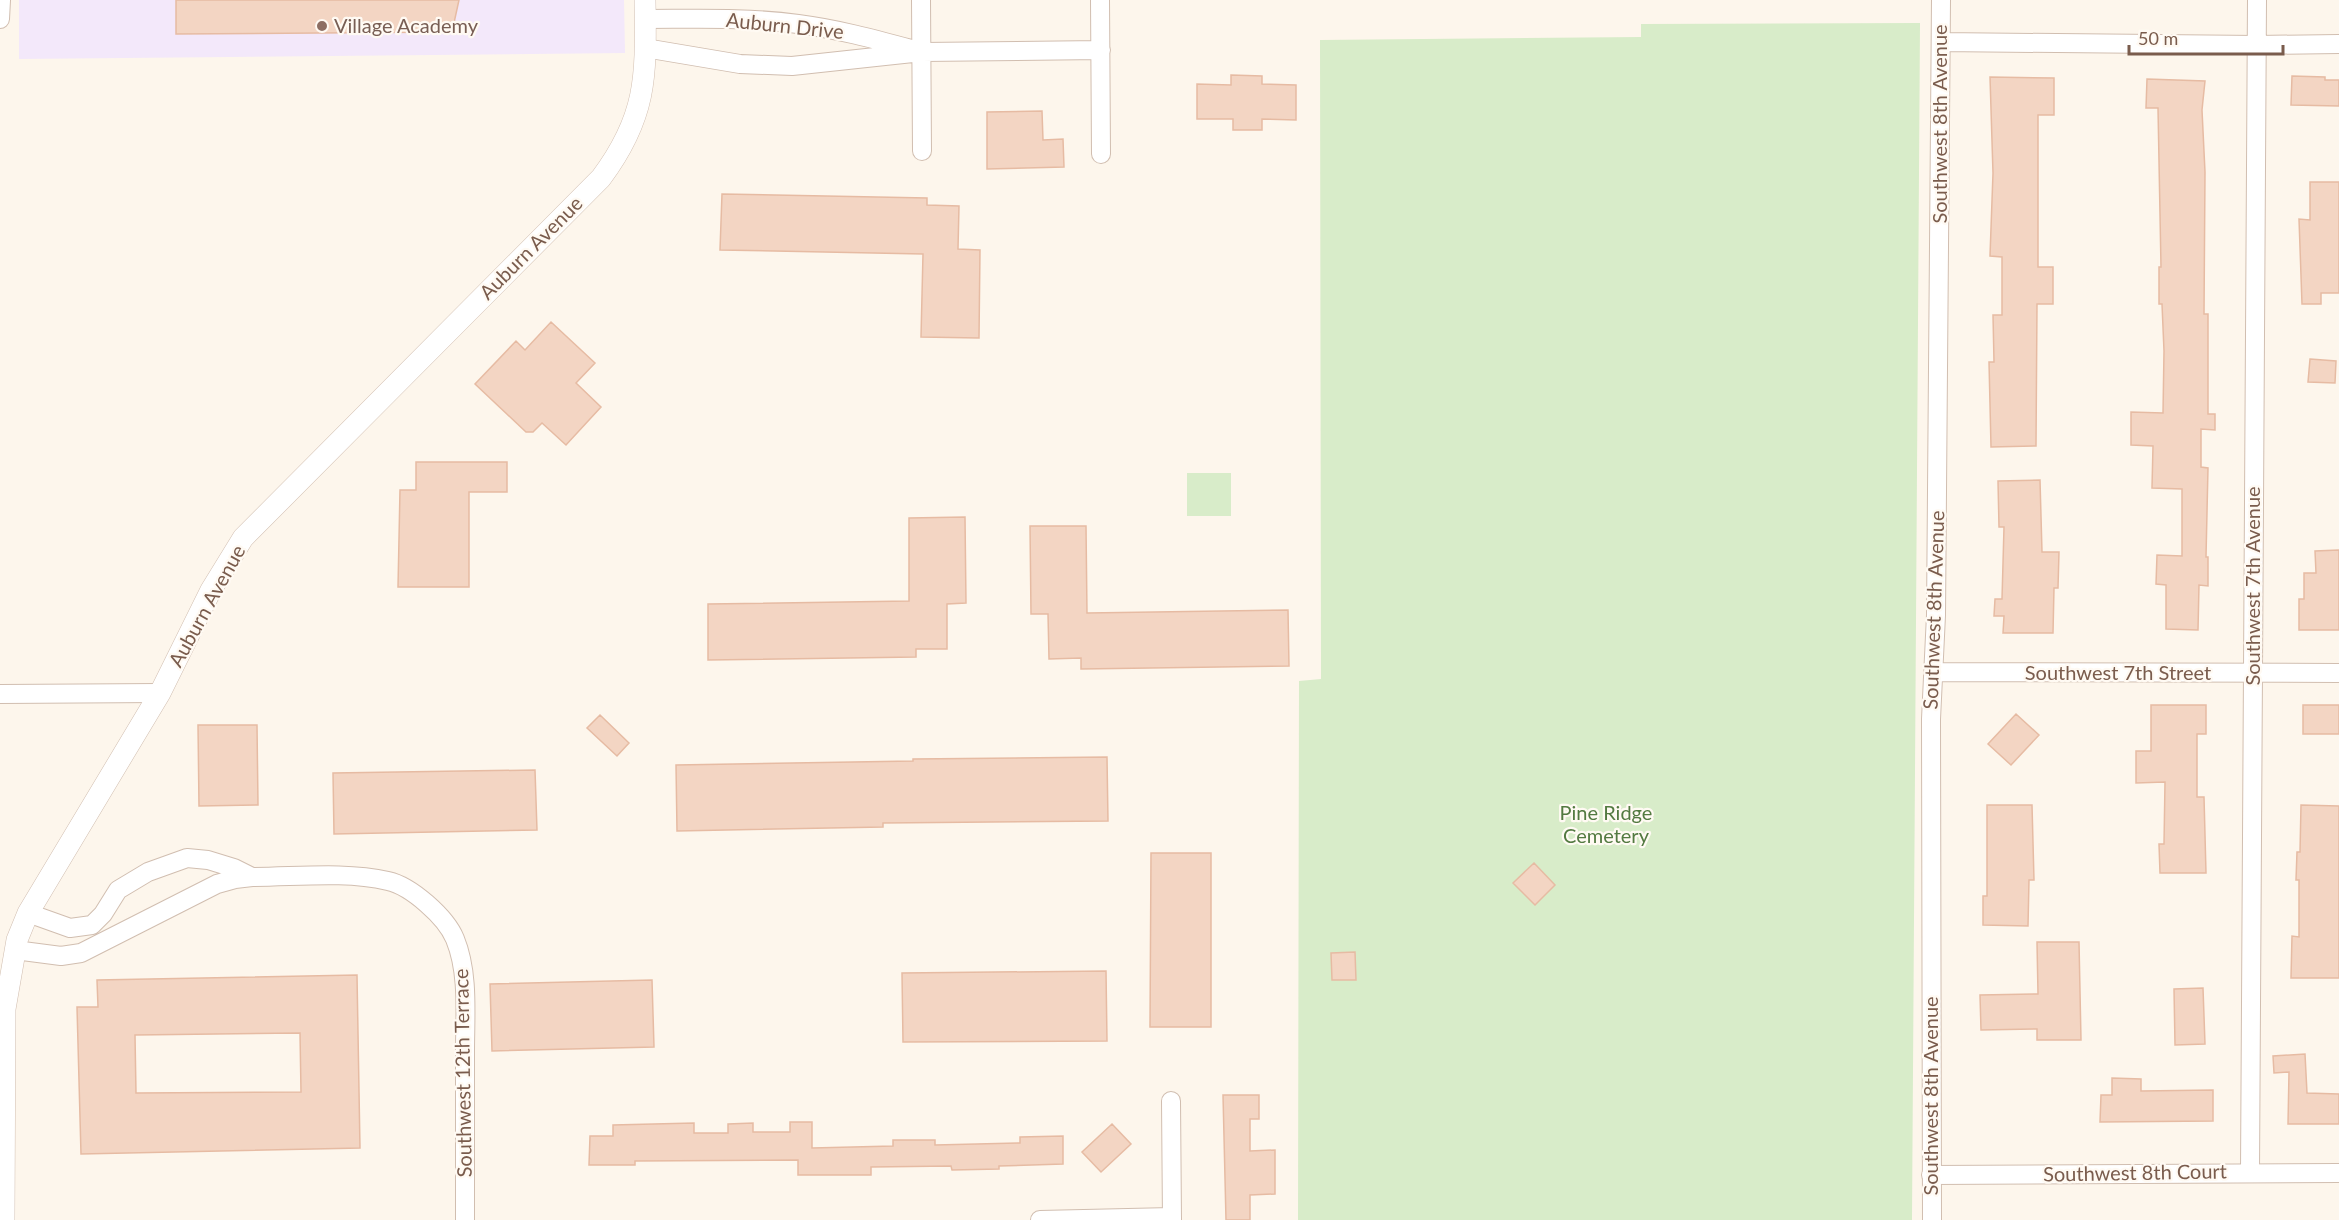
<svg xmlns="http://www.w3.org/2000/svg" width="2339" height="1220" font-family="Lato,sans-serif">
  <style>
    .education { fill: #f3e8fa }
    .green { fill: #d8ecc9 }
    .building { fill: #f3d5c3; stroke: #e6bba3; stroke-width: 1.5; fill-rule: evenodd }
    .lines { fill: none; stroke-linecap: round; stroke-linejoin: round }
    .minor-casing { stroke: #d1beb0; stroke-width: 20 }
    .tertiary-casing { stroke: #d1beb0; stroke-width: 22 }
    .minor { stroke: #fff; stroke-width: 18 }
    .tertiary { stroke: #fff; stroke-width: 21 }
    .education-dot { fill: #8d6e63; stroke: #fffaf3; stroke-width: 2 }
    .labels { text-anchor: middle; stroke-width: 4.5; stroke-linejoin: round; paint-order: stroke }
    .education-label { font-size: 20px; fill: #785e54; stroke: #fffaf3; text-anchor: start }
    .street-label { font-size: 20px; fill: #7a5c4d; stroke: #fffaf3 }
    .park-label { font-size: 20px; fill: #537a41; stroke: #fffaf3 }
  </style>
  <rect width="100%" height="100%" fill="#fdf6ec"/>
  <!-- education -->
  <path class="education" d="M 19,0 L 624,0 L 625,53 L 19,59 Z"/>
  <!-- green -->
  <path class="green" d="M 1920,23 L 1912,1220 L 1298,1220 L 1299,681 L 1321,679 L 1320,40 L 1641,37 L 1641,24 Z
    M 1187,473 L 1231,473 L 1231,516 L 1187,516 Z"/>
  <!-- building -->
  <path class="building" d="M 176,0 L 459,0 L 452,32 L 176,34 Z
    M 1231,75 L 1262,76 L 1262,84 L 1296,85 L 1296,120 L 1262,119 L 1262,130 L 1233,130 L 1233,119 L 1197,119 L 1197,84 L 1231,85 Z
    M 2292,76 L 2325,77 L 2325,80 L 2339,80 L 2339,106 L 2291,105 Z
    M 1990,77 L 2054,78 L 2054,115 L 2038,115 L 2038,267 L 2053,267 L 2053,304 L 2037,304 L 2036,446 L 1991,447 L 1989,362 L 1994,362 L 1993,315 L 2002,315 L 2002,257 L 1990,256 L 1993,173 Z
    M 2147,79 L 2205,81 L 2202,110 L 2205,172 L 2204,314 L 2208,314 L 2208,414 L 2215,414 L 2215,430 L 2201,429 L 2201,467 L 2208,468 L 2206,557 L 2208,557 L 2208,586 L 2199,585 L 2198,630 L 2166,629 L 2166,585 L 2156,584 L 2157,555 L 2182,556 L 2182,489 L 2152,488 L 2153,446 L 2131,445 L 2131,412 L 2163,413 L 2164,351 L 2162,304 L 2159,304 L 2159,267 L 2161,267 L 2158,108 L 2146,108 Z
    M 1042,111 L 1043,140 L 1063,139 L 1064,167 L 987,169 L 987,112 Z
    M 2310,182 L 2339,182 L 2339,293 L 2321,293 L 2321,304 L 2302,304 L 2299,219 L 2310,220 Z
    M 722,194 L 927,198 L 927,205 L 959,206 L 958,249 L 980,250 L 979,338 L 921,337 L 923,254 L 720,250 Z
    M 551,322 L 595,363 L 576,383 L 601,407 L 566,445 L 542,423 L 533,432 L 526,432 L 475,384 L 516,341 L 525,350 Z
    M 2310,359 L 2336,361 L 2335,383 L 2308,382 Z
    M 416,462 L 507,462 L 507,492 L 469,492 L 469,587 L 398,587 L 400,490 L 416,490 Z
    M 2040,480 L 2042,552 L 2059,552 L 2058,588 L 2054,588 L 2053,633 L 2003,633 L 2004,616 L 1994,616 L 1995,599 L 2002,599 L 2004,527 L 1999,527 L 1998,481 Z
    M 965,517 L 966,603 L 947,604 L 947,649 L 916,649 L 916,657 L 708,660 L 708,604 L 909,601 L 909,518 Z
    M 1030,526 L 1086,526 L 1087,613 L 1288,610 L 1289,666 L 1081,669 L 1081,658 L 1049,659 L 1048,614 L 1031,614 Z
    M 2339,550 L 2339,630 L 2299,630 L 2299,599 L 2304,599 L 2304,573 L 2316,573 L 2315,551 Z
    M 2151,705 L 2206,705 L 2206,734 L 2197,734 L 2197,797 L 2204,797 L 2206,873 L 2160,873 L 2159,844 L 2164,844 L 2165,782 L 2136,783 L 2136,751 L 2151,751 Z
    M 2303,705 L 2339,705 L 2339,734 L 2303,734 Z
    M 2016,714 L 2039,735 L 2011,765 L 1988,744 Z
    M 600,715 L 629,743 L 617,756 L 587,728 Z
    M 198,725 L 257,725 L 258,805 L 199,806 Z
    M 1107,757 L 1108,821 L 883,823 L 883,827 L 677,831 L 676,765 L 913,761 L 913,759 Z
    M 535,770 L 537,830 L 334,834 L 333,773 Z
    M 1987,805 L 2032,805 L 2034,880 L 2029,880 L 2028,926 L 1983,925 L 1983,896 L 1987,896 Z
    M 2301,805 L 2339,806 L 2339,978 L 2291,978 L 2292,936 L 2299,937 L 2299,880 L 2296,880 L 2297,852 L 2300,852 Z
    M 1151,853 L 1211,853 L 1211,1027 L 1150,1027 Z
    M 1534,863 L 1555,885 L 1535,905 L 1513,883 Z
    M 2037,942 L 2079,942 L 2081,1040 L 2037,1040 L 2037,1029 L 1981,1030 L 1980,995 L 2038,994 Z
    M 1355,952 L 1356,980 L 1332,980 L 1331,953 Z
    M 1106,971 L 1107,1041 L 903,1042 L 902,973 Z
    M 357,975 L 360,1148 L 81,1154 L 77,1007 L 98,1007 L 97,980 ZM 300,1033 L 301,1092 L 136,1093 L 135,1035 Z
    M 652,980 L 654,1047 L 492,1051 L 490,984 Z
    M 2203,988 L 2205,1044 L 2175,1045 L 2174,989 Z
    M 2305,1054 L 2307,1093 L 2339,1094 L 2339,1124 L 2288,1124 L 2289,1072 L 2274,1073 L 2273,1056 Z
    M 2112,1078 L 2141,1079 L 2141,1091 L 2213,1090 L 2213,1121 L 2100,1122 L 2101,1095 L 2112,1095 Z
    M 1223,1095 L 1259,1095 L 1259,1119 L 1250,1119 L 1250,1151 L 1275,1150 L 1275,1194 L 1250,1195 L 1250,1220 L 1226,1220 Z
    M 790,1122 L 812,1122 L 812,1148 L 893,1146 L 893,1140 L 935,1140 L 935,1145 L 1020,1143 L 1020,1137 L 1063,1136 L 1063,1164 L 999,1166 L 999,1169 L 952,1170 L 951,1166 L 871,1167 L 871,1175 L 798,1175 L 798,1160 L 635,1161 L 635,1165 L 589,1165 L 590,1136 L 613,1136 L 613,1125 L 694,1123 L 694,1133 L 728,1133 L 728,1124 L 753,1123 L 753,1132 L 790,1132 Z
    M 1112,1124 L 1131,1144 L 1101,1172 L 1082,1152 Z"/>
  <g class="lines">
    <defs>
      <path id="minor" d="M 921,0 L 922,151
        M 1100,0 L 1101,154
        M 0,19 L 1,0
        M 645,19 C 696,19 748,17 798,24 C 837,29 874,39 911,49
        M 1941,42 L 2257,45 L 2339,44
        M 645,48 L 740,64 L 792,66 L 922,52 L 1101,50
        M 1934,672 L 2339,673
        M 0,694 L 160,693
        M 252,877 C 297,877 344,871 388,881 C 411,886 446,917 455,939 C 469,973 465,1015 465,1052 C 465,1108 465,1164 465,1220
        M 15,950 L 61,956 L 81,953 L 217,884 L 235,879 L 252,877 L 234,868 L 208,860 L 187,858 L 148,872 L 118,890 L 103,914 L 92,925 L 70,928 L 28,913
        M 1171,1101 L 1172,1220
        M 2250,1172 L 2257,0
        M 1931,1175 L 2339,1173
        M 1040,1220 L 1172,1217
        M 1932,1220 L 1931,719 L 1936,615 L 1941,0"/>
      <path id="tertiary" d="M 4,1220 L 5,1009 L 17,940 L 28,913 L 160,693 L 211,590 L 243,538 L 601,178 C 648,115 646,75 645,0"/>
    </defs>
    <!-- minor casing -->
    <use href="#minor" class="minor-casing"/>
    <!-- tertiary casing -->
    <use href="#tertiary" class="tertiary-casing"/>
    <!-- minor -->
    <use href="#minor" class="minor"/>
    <!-- tertiary -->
    <use href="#tertiary" class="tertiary"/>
  </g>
  <!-- markers -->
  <circle class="education-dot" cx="322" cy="26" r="6"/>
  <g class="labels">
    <!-- education labels -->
    <g class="education-label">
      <text x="334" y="33">Village Academy</text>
    </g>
    <!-- street labels -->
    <g class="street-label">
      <text transform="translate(785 26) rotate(6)" y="7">Auburn Drive</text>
      <text transform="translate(1940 124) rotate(-90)" y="7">Southwest 8th Avenue</text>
      <text transform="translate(531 248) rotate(-45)" y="7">Auburn Avenue</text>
      <text transform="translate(2253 586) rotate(-90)" y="7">Southwest 7th Avenue</text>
      <text transform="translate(207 606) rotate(-61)" y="7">Auburn Avenue</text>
      <text transform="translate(1934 610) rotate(-88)" y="7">Southwest 8th Avenue</text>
      <text x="2118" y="680">Southwest 7th Street</text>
      <text transform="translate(463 1073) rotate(-91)" y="7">Southwest 12th Terrace</text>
      <text transform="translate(1931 1096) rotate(-90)" y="7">Southwest 8th Avenue</text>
      <text transform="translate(2135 1173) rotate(-1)" y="7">Southwest 8th Court</text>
    </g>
    <!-- park labels -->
    <g class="park-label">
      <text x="1606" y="820">Pine Ridge<tspan x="1606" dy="23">Cemetery</tspan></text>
    </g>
  </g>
  <!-- scale -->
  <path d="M2129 45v9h154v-9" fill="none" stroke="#7a5c4d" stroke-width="3"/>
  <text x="2138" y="45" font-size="18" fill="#7a5c4d" stroke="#fffaf3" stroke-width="4.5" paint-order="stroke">50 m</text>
</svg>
